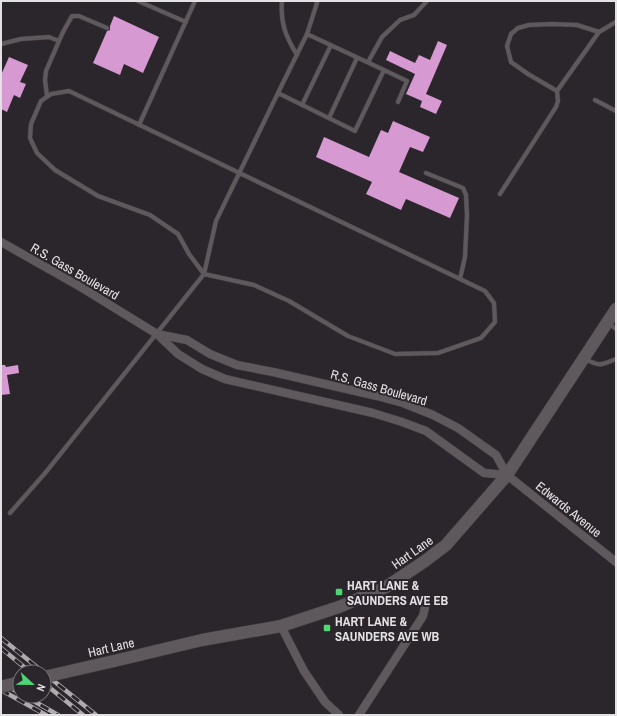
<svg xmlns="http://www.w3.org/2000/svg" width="617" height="716" font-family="'Archivo Narrow',sans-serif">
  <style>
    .building { fill: #d699d1 }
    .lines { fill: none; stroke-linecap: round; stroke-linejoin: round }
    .lane-casing { stroke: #464145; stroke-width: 5 }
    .street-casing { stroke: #464145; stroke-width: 9 }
    .secondary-casing { stroke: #464145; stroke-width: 13 }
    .lane { stroke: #5f595e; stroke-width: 4 }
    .street { stroke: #5f595e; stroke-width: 8 }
    .secondary { stroke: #5f595e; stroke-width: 12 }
    .rail-casing { stroke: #aeaaae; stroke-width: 4.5 }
    .rail { stroke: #2b262b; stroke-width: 3; stroke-dasharray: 9; stroke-linecap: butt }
    .secondary-bridge-casing { stroke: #464145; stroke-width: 13; stroke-linecap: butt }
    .secondary-bridge { stroke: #5f595e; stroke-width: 12 }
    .poi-dot { fill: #4ed675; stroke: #2b262b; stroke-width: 1.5 }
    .labels { text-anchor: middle; stroke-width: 4; stroke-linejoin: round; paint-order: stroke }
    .street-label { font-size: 13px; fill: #e4e1e4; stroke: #2b262b }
    .poi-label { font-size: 13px; font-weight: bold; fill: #e4e1e4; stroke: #2b262b; text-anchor: start }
  </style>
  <rect width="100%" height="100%" fill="#2b262b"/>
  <!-- building -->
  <path class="building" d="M 114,16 L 159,37 L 143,73 L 124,64 L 120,75 L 93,63 L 107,31 L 110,30 L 110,26 Z
    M 438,41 L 447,45 L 426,94 L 442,101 L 436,114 L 420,107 L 422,101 L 406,94 L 415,74 L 386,60 L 390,51 L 415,63 L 419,55 L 430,60 Z
    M 9,57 L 28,65 L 20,82 L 26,84 L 20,98 L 14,95 L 7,112 L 1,109 L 1,75 Z
    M 393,121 L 430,137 L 423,152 L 410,147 L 399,172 L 459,198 L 450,218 L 406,199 L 401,210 L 366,194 L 372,182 L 316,157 L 324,137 L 369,157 L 381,130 L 388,133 Z
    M 1,365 L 5,365 L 6,367 L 18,365 L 19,373 L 7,375 L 10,394 L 1,395 Z"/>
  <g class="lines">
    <defs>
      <path id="lane" d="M 138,1 L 186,22
        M 282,1 C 280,23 286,37 297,55
        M 307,34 L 384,70 L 355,131 L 278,93 Z
        M 307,34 L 317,3 L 316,1
        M 1,44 L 21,39 L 49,37 L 59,41
        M 370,63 L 368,62 L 382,37 L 400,20 L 414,15 L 427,1
        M 384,70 L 407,81 L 398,102
        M 69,91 L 485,291 L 494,303 L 495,322 L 481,338 L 438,353 L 395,354 L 348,336 L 289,301 L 254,285 L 204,274 L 189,254 L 178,234 L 150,215 L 98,196 L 55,170 L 37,153 L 30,138 L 31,124 L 41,101 L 51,94 Z
        M 557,91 L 599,32
        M 47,96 L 45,80 L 46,71 L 63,32 L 72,16 L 79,16 L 107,28
        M 595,100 L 616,111
        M 302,105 L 331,45
        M 329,118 L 357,58
        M 139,125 L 195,1
        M 426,173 L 463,188 L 466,195 L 467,215 L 465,257 L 460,279
        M 500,194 L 556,107 L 558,101 L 557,91 L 528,74 L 511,62 L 507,46 L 511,34 L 518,28 L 529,25 L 552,24 L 577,25 L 599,32 L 616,22
        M 608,323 L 616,329
        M 585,359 C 601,367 600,365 616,359
        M 10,513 L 46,472 L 204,274 L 216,221 L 278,93"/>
      <path id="street" d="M 1,242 L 79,286 L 157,334 L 178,354 L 202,369 L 225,379 L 373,413 L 402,422 L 426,431 L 484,473 L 507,475
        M 157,334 L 187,340 L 210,354 L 237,365 L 273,372 L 377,396 L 403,403 L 433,415 L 458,428 L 496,455 L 507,475 L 616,562
        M 281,626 L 304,671 L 325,702 L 339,715
        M 359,715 L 423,616 L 426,603"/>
      <path id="secondary" d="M 114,661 L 202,640 L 281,626 L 339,607 L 386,587 L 425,561 L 446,545 L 507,475 L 616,309"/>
    </defs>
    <!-- lane casing -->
    <use href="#lane" class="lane-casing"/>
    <!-- street casing -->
    <use href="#street" class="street-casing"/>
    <!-- secondary casing -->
    <use href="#secondary" class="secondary-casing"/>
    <!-- lane -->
    <use href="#lane" class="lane"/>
    <!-- street -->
    <use href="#street" class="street"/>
    <!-- secondary -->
    <use href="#secondary" class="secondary"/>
    <defs>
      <path id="rail" d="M 1,638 L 43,672
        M 1,648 L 30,672
        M 44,673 L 96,715
        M 1,683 L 20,693
        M 44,683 L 83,715
        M 1,690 L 46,715
        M 25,696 L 58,715"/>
    </defs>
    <!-- rail casing -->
    <use href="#rail" class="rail-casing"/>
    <!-- rail -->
    <use href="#rail" class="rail"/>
    <defs>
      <path id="secondary-bridge" d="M 44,677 L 114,661
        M 1,687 L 20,682"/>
    </defs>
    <!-- secondary-bridge casing -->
    <use href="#secondary-bridge" class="secondary-bridge-casing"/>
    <!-- secondary-bridge -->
    <use href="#secondary-bridge" class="secondary-bridge"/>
  </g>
  <!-- markers -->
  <g class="poi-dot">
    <rect x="335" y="588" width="8" height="8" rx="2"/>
    <rect x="323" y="624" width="8" height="8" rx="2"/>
  </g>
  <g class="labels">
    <!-- street labels -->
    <g class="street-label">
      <text transform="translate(75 271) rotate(30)" y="5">R.S. Gass Boulevard</text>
      <text transform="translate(379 387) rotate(16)" y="5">R.S. Gass Boulevard</text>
      <text transform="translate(569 509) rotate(39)" y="5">Edwards Avenue</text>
      <text transform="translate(412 552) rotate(-35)" y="5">Hart Lane</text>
      <text transform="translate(111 647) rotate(-13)" y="5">Hart Lane</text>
    </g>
    <!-- poi labels -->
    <g class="poi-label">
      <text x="347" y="590">HART LANE &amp;<tspan x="347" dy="15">SAUNDERS AVE EB</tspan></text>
      <text x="335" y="626">HART LANE &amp;<tspan x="335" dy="15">SAUNDERS AVE WB</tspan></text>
    </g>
  </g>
  <!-- border -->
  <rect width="617" height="716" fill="none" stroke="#e4e1e4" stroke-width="4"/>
  <!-- north arrow -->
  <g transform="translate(32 684) rotate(112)"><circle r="19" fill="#2b262b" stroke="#757175"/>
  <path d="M0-3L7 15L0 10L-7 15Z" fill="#4ed675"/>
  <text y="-6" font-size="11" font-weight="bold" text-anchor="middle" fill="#e4e1e4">N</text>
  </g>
</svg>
